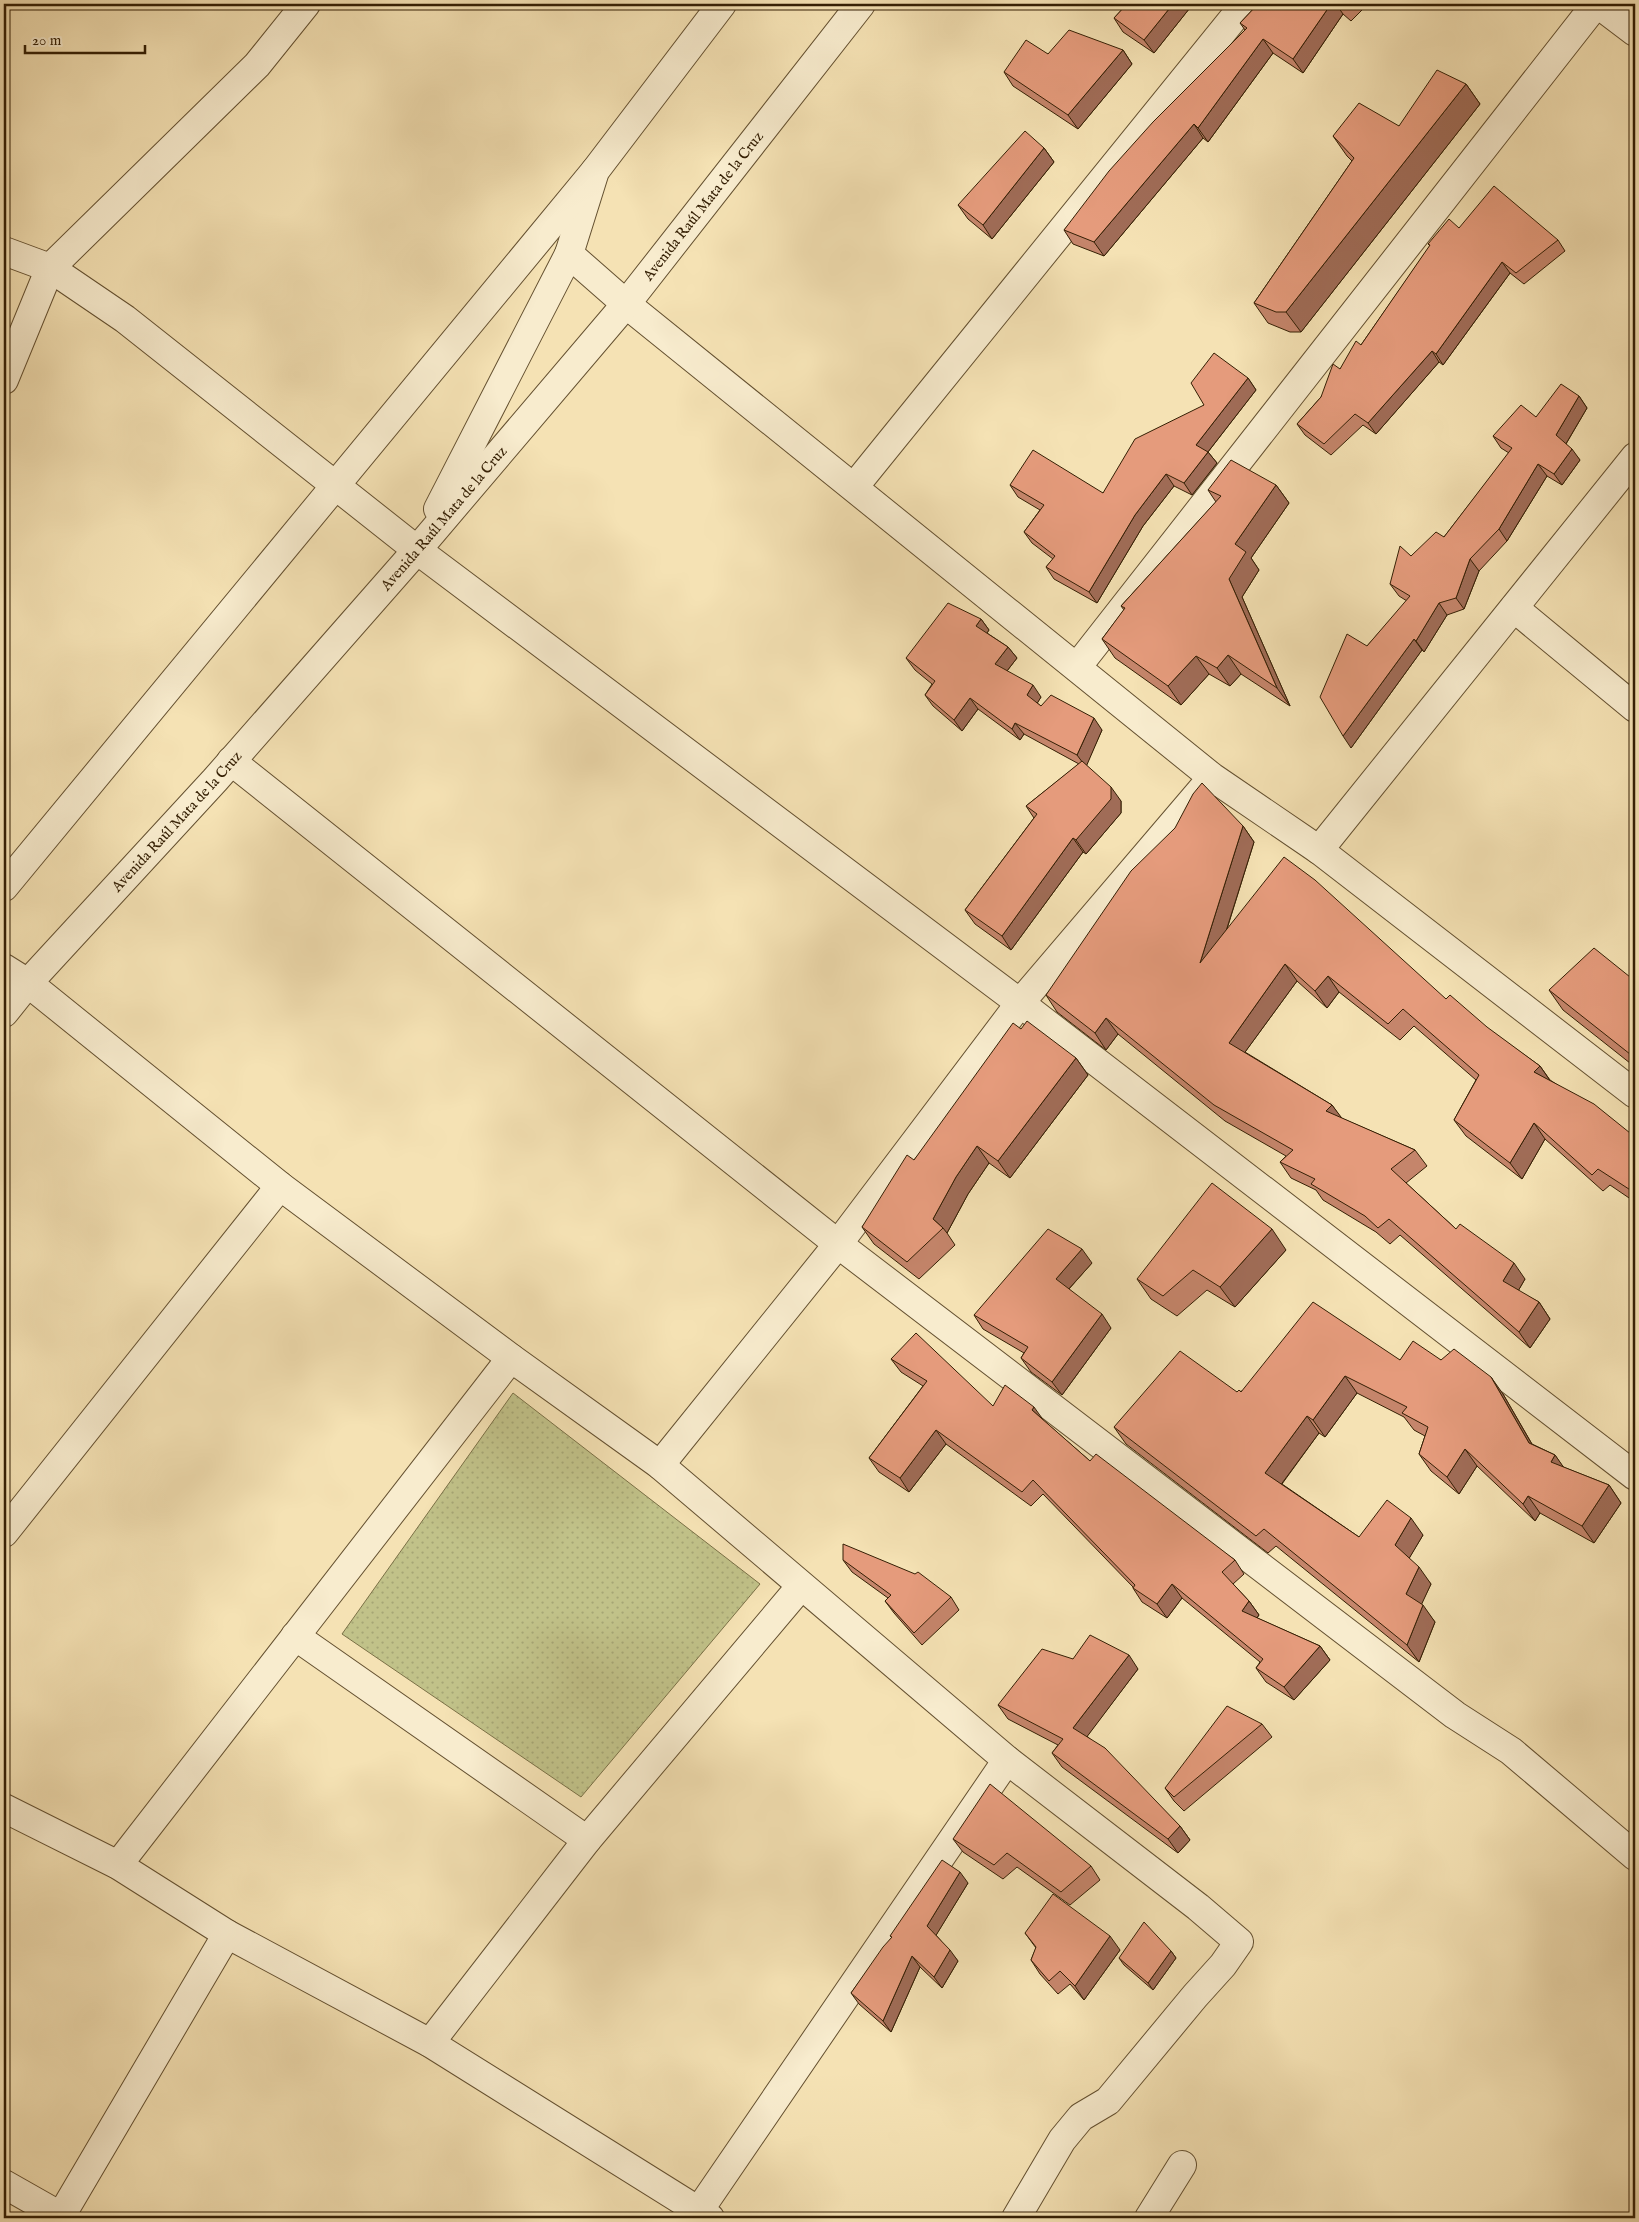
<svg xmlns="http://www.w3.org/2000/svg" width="1639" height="2222" font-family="'IM FELL English',serif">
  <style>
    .park { fill: url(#park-dots); stroke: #7a7046 }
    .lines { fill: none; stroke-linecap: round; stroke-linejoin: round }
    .minor-casing { stroke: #645030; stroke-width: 30 }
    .minor { stroke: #f8ecce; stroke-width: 28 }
    .wall { fill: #c5856b; stroke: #341f04 }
    .shaded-wall { fill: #a06c57; stroke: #341f04 }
    .building { fill: #e59b7c; stroke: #341f04 }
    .labels { text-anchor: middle; stroke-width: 4; stroke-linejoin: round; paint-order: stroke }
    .street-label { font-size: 15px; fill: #341f04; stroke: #f8ecce }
  </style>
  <defs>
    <pattern id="park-dots" width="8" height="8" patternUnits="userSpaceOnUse" patternTransform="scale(1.25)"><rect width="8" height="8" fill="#c1c289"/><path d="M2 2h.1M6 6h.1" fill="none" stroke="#a6a675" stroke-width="1.8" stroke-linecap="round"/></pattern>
  </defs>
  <rect width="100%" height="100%" fill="#f5e2b4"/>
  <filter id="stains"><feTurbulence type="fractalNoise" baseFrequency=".004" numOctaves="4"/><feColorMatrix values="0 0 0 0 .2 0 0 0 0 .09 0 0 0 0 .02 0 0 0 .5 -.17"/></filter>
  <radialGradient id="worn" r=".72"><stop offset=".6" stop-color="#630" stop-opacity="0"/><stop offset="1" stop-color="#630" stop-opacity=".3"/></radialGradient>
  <!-- park -->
  <path class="park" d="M 513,1393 L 760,1584 L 581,1797 L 342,1634 Z"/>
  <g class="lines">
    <defs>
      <g id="minor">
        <path d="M 1598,4 L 1635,32"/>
        <path d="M 4,251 L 50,268 L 125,319 L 417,550 L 1020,1003 L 1635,1476"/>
        <path d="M 569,254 L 626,304 L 1212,777 L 1319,850 L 1635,1094"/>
        <path d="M 4,380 L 50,268 L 257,65 L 306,4"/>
        <path d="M 854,487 L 1245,4"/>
        <path d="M 438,509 L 569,254 L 595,171 L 722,4"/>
        <path d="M 1514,608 L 1635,708"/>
        <path d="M 1077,667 L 1596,4"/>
        <path d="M 231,761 L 838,1244 L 1455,1715 L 1511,1751 L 1635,1856"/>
        <path d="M 1319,850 L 1635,457"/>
        <path d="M 4,887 L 595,171"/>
        <path d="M 4,968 L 28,983 L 280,1186 L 511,1358 L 660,1465 L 1007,1760 L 1198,1907 L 1239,1942 L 1223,1965 L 1195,1996 L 1108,2101 L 1081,2117 L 1062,2140 L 1016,2218"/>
        <path id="s1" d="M 4,1013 L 28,983 L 215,780 L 417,550 L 626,304 L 861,4"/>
        <path d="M 660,1465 L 838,1244 L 1020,1003 L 1210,780"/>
        <path d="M 4,1533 L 280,1186"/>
        <path d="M 295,1636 L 587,1840"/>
        <path d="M 4,1808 L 118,1865 L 227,1934 L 430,2043 L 710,2218"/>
        <path d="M 118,1865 L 511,1358"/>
        <path d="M 430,2043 L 587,1840 L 801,1586"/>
        <path d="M 4,2184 L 64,2218"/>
        <path d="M 698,2212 L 1007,1760"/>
        <path d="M 61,2216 L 227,1934"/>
        <path d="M 1149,2218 L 1182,2165"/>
      </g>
    </defs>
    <!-- minor casing -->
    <use href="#minor" class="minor-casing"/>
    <!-- minor -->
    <use href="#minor" class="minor"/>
  </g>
  <!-- wall -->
  <path class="wall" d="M 1127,4 L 1193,4 L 1154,53 L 1123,32 L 1114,18 Z
    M 1258,4 L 1368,4 L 1351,21 L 1343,14 L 1303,73 L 1273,53 L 1208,142 L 1203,138 L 1104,256 L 1073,244 L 1064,230 L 1245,30 L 1240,23 Z
    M 1123,50 L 1132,64 L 1078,129 L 1013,86 L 1004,72 L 1048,54 Z
    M 1466,84 L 1480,104 L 1301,332 L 1290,332 L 1268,323 L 1254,303 L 1352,161 L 1347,156 L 1333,136 L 1399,126 Z
    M 1044,148 L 1054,162 L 992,239 L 968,219 L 958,205 Z
    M 1459,228 L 1558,240 L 1565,251 L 1524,284 L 1510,273 L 1443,365 L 1439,362 L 1376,434 L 1363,425 L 1331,455 L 1305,435 L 1297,424 L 1321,397 L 1340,369 L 1361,345 L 1430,246 L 1428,244 Z
    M 1248,378 L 1256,390 L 1208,452 L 1217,463 L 1192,495 L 1174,486 L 1143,526 L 1097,603 L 1054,579 L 1046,567 L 1053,559 L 1032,543 L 1024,532 L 1040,510 L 1018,497 L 1010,485 L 1103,493 L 1204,405 Z
    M 1579,396 L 1587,408 L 1566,444 L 1580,460 L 1562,485 L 1547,476 L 1507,541 L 1479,571 L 1464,609 L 1447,615 L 1424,652 L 1422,650 L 1351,748 L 1367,646 L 1407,601 L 1399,596 L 1390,584 L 1411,556 L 1444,537 L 1509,453 L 1501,448 L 1493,436 L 1536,417 Z
    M 1276,485 L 1289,503 L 1251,558 L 1259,570 L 1242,597 L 1290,706 L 1241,674 L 1230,686 L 1209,674 L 1181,705 L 1115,658 L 1102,639 L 1124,610 L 1121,606 L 1216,502 L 1208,490 Z
    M 981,619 L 989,630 L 987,633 L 1008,647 L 1017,658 L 1007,671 L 1041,697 L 1037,703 L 1041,706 L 1102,730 L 1086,765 L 1121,801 L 1121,813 L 1086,854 L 1083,852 L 1011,950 L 975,924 L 965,910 L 1034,818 L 1026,806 L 1079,764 L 1024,734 L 1020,740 L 978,709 L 962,731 L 933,706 L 925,695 L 932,684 L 915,670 L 906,658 Z
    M 1243,826 L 1254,842 L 1227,929 L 1446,999 L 1540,1066 L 1550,1080 L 1635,1137 L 1635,1202 L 1610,1185 L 1603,1191 L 1545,1139 L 1522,1179 L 1466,1136 L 1454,1120 L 1476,1080 L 1414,1026 L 1400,1040 L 1339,992 L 1327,1008 L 1297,981 L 1245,1052 L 1332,1105 L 1341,1118 L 1415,1150 L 1427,1166 L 1406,1183 L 1456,1229 L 1525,1279 L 1518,1291 L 1539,1302 L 1550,1319 L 1530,1348 L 1400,1235 L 1390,1244 L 1376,1232 L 1323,1200 L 1316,1190 L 1291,1178 L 1280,1162 L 1286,1156 L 1225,1121 L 1118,1034 L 1106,1050 L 1057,1012 L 1046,995 Z
    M 1635,981 L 1635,1067 L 1563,1010 L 1549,990 Z
    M 1021,1029 L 1076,1058 L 1088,1075 L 1010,1178 L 989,1163 L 968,1194 L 947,1233 L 955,1245 L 919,1279 L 874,1244 L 862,1227 L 914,1160 Z
    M 1286,1250 L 1235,1307 L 1207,1290 L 1177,1316 L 1151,1299 L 1137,1279 Z
    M 1092,1263 L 1069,1289 L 1111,1328 L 1062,1395 L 1031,1372 L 1021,1358 L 1024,1353 L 983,1329 L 974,1315 Z
    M 891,1359 L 993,1406 L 1043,1420 L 1090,1461 L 1235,1560 L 1244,1574 L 1233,1584 L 1249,1601 L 1259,1615 L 1257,1618 L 1320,1646 L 1330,1660 L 1294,1700 L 1266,1682 L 1256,1668 L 1260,1662 L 1182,1598 L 1167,1618 L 1142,1602 L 1133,1588 L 1133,1587 L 1043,1494 L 1031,1506 L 946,1444 L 909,1492 L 879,1472 L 869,1458 L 923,1386 L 901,1372 Z
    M 1400,1360 L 1441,1360 L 1503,1394 L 1532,1444 L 1555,1455 L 1563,1467 L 1609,1485 L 1621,1503 L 1594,1543 L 1540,1513 L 1535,1521 L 1477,1466 L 1459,1494 L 1431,1471 L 1419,1454 L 1425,1436 L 1414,1430 L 1404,1417 L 1357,1393 L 1325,1437 L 1319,1433 L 1282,1484 L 1359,1537 L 1423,1535 L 1409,1558 L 1431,1584 L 1421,1604 L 1435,1622 L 1419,1662 L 1276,1546 L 1268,1553 L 1126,1444 L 1114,1427 L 1237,1392 Z
    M 843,1560 L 951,1597 L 959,1610 L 922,1645 L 894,1613 L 885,1601 L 888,1598 L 852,1572 Z
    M 1073,1659 L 1138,1669 L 1087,1736 L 1180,1826 L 1190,1840 L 1178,1853 L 1062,1767 L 1052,1753 L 1058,1745 L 1008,1719 L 998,1705 Z
    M 1262,1724 L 1272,1737 L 1184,1811 L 1174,1801 L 1165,1788 Z
    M 953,1839 L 1091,1866 L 1100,1880 L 1070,1905 L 1017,1867 L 1003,1879 L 963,1852 Z
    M 968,1883 L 936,1935 L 958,1961 L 942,1988 L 920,1967 L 891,2032 L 859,2004 L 851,1993 L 892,1937 L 890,1936 Z
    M 1025,1933 L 1120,1950 L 1084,2000 L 1070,1984 L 1058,1994 L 1040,1974 L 1031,1960 L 1036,1948 Z
    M 1171,1951 L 1176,1958 L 1153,1990 L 1124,1965 L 1119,1958 Z"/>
  <!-- shaded-wall -->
  <path class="shaded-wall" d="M 1173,4 L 1193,4 L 1154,53 L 1144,40 Z
    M 1331,4 L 1336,4 L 1343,14 L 1303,73 L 1293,59 Z
    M 1263,39 L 1273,53 L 1208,142 L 1198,128 Z
    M 1123,50 L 1132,64 L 1078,129 L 1068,115 Z
    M 1466,84 L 1480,104 L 1301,332 L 1286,312 Z
    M 1194,124 L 1203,138 L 1104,256 L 1094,242 Z
    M 1044,148 L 1054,162 L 992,239 L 983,225 Z
    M 1502,262 L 1510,273 L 1443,365 L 1436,354 Z
    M 1432,351 L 1439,362 L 1376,434 L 1368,423 Z
    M 1248,378 L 1256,390 L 1204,457 L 1196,445 Z
    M 1579,396 L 1587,408 L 1564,447 L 1556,435 Z
    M 1572,449 L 1580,460 L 1562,485 L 1554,474 Z
    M 1208,452 L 1217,463 L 1192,495 L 1184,483 Z
    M 1538,464 L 1547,476 L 1507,541 L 1499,529 Z
    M 1166,474 L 1174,486 L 1143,526 L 1097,603 L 1089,592 L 1135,515 Z
    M 1276,485 L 1289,503 L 1251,558 L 1259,570 L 1242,597 L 1290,706 L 1277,688 L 1229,579 L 1235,544 Z
    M 1470,559 L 1479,571 L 1464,609 L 1456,598 Z
    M 1439,603 L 1447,615 L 1424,652 L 1416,641 Z
    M 981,619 L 989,630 L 984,637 L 976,626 Z
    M 1414,639 L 1422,650 L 1351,748 L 1343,736 Z
    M 1008,647 L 1017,658 L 1003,676 L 995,664 Z
    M 1228,655 L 1241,674 L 1230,686 L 1217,668 Z
    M 1196,656 L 1209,674 L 1181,705 L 1168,686 Z
    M 1033,685 L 1041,697 L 1035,707 L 1027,695 Z
    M 970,698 L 978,709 L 962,731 L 954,720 Z
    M 1094,718 L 1102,730 L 1086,767 L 1077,755 Z
    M 1015,723 L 1024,734 L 1020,740 L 1012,729 Z
    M 1111,787 L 1121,801 L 1121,813 L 1086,854 L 1076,840 Z
    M 1243,826 L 1254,842 L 1211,979 L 1200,963 Z
    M 1073,838 L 1083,852 L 1011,950 L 1002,936 Z
    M 1285,964 L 1297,981 L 1240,1059 L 1229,1043 Z
    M 1328,976 L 1339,992 L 1327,1008 L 1315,991 Z
    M 1106,1018 L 1118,1034 L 1106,1050 L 1095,1033 Z
    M 1076,1058 L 1088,1075 L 1010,1178 L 998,1161 Z
    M 1540,1066 L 1551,1082 L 1534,1072 Z
    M 1332,1105 L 1344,1121 L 1326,1111 Z
    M 1534,1123 L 1545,1139 L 1522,1179 L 1510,1163 Z
    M 977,1146 L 989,1163 L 968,1194 L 947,1233 L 943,1228 L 933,1219 L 956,1177 Z
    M 1272,1229 L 1286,1250 L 1235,1307 L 1220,1287 Z
    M 1082,1249 L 1092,1263 L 1066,1292 L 1056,1279 Z
    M 1514,1263 L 1525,1279 L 1514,1298 L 1503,1281 Z
    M 1539,1302 L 1550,1319 L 1530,1348 L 1519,1332 Z
    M 1102,1314 L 1111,1328 L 1062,1395 L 1052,1382 Z
    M 1345,1376 L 1357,1393 L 1325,1437 L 1313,1420 Z
    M 1491,1377 L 1503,1394 L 1541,1460 L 1529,1443 Z
    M 1034,1407 L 1044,1421 L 1032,1410 Z
    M 1307,1416 L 1319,1433 L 1277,1490 L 1265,1473 Z
    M 936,1430 L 946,1444 L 909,1492 L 900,1478 Z
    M 1465,1449 L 1477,1466 L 1459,1494 L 1447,1477 Z
    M 1555,1455 L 1567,1472 L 1551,1462 Z
    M 1609,1485 L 1621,1503 L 1594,1543 L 1582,1526 Z
    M 1528,1496 L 1540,1513 L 1535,1521 L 1523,1504 Z
    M 1411,1518 L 1423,1535 L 1407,1562 L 1395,1545 Z
    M 1419,1567 L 1431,1584 L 1418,1612 L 1406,1594 Z
    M 1172,1584 L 1182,1598 L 1167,1618 L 1157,1604 Z
    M 1249,1601 L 1259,1615 L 1251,1625 L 1242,1611 Z
    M 1423,1605 L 1435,1622 L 1419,1662 L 1407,1645 Z
    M 1320,1646 L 1330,1660 L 1294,1700 L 1284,1687 Z
    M 1129,1655 L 1138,1669 L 1083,1742 L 1073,1728 Z
    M 1180,1826 L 1190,1840 L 1178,1853 L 1168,1839 Z
    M 960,1872 L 968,1883 L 935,1937 L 927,1926 Z
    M 1110,1936 L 1120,1950 L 1084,2000 L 1075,1986 Z
    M 950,1950 L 958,1961 L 942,1988 L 934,1977 Z
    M 1171,1951 L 1176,1958 L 1153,1990 L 1148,1983 Z
    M 912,1956 L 920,1967 L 891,2032 L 883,2021 Z"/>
  <!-- building -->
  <path class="building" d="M 1127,4 L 1173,4 L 1144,40 L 1114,18 Z
    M 1258,4 L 1331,4 L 1293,59 L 1263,39 L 1198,128 L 1194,124 L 1094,242 L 1064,230 L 1109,171 L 1153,122 L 1247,28 L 1240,23 Z
    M 1337,4 L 1345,4 L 1341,7 Z
    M 1069,30 L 1123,50 L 1068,115 L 1004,72 L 1026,40 L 1048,54 Z
    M 1437,70 L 1466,84 L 1286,312 L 1276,312 L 1254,303 L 1354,158 L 1333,136 L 1359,103 L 1399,126 Z
    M 1025,131 L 1044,148 L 983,225 L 958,205 Z
    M 1494,186 L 1558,240 L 1516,273 L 1502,262 L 1436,354 L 1432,351 L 1368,423 L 1355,414 L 1324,444 L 1297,424 L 1321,397 L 1333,364 L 1340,369 L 1356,341 L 1361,345 L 1430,245 L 1428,244 L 1449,219 L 1459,228 Z
    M 1214,353 L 1248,378 L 1196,445 L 1208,452 L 1184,483 L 1166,474 L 1135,515 L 1089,592 L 1046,567 L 1055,556 L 1024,532 L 1044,505 L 1010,485 L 1033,450 L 1103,493 L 1135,439 L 1204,405 L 1191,383 Z
    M 1561,384 L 1579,396 L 1556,435 L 1572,449 L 1554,474 L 1538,464 L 1499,529 L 1470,559 L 1456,598 L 1439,603 L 1416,641 L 1414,639 L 1343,736 L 1320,697 L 1347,634 L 1367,646 L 1410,596 L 1390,584 L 1400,546 L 1411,556 L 1436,532 L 1444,537 L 1512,448 L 1493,436 L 1521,405 L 1536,417 Z
    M 1231,460 L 1276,485 L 1235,544 L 1246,552 L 1229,579 L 1277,688 L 1228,655 L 1217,668 L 1196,656 L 1168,686 L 1102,639 L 1125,608 L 1121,606 L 1221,496 L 1208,490 Z
    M 948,603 L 981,619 L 976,626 L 1008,647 L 995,664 L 1033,685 L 1027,695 L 1041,706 L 1051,695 L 1094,718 L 1077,755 L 1015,723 L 1012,729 L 970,698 L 954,720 L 925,695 L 935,681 L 906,658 Z
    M 1082,761 L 1111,787 L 1111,799 L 1076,840 L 1073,838 L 1002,936 L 965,910 L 1037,814 L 1026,806 Z
    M 1202,783 L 1243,826 L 1200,963 L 1284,857 L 1315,880 L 1446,999 L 1450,995 L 1487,1027 L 1540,1066 L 1534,1072 L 1594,1104 L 1635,1137 L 1635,1193 L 1598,1169 L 1592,1175 L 1534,1123 L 1510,1163 L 1454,1120 L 1479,1075 L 1403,1009 L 1388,1024 L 1328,976 L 1315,991 L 1285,964 L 1229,1043 L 1332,1105 L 1326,1111 L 1415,1150 L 1391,1169 L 1456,1229 L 1460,1224 L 1514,1263 L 1503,1281 L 1539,1302 L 1519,1332 L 1389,1219 L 1378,1228 L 1365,1216 L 1311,1184 L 1315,1179 L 1280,1162 L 1293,1150 L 1214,1105 L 1106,1018 L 1095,1033 L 1046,995 L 1131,871 L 1175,828 L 1193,794 Z
    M 1594,948 L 1635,981 L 1635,1058 L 1549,990 Z
    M 1027,1021 L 1076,1058 L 998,1161 L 977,1146 L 956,1177 L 933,1219 L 943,1228 L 907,1262 L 862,1227 L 907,1155 L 914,1160 L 1013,1023 L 1021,1029 Z
    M 1212,1183 L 1272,1229 L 1220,1287 L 1193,1270 L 1163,1296 L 1137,1279 Z
    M 1048,1229 L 1082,1249 L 1056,1279 L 1102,1314 L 1052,1382 L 1021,1358 L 1028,1347 L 974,1315 Z
    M 1313,1302 L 1400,1360 L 1413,1341 L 1441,1360 L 1454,1349 L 1491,1377 L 1529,1443 L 1555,1455 L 1551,1462 L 1609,1485 L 1582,1526 L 1528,1496 L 1523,1504 L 1465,1449 L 1447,1477 L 1419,1454 L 1428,1427 L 1402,1413 L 1407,1407 L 1345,1376 L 1313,1420 L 1307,1416 L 1265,1473 L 1359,1537 L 1387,1500 L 1411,1518 L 1395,1545 L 1419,1567 L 1406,1594 L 1423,1605 L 1407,1645 L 1264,1529 L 1256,1536 L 1114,1427 L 1180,1351 L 1237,1392 L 1239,1390 L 1241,1392 Z
    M 916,1333 L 993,1406 L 1005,1385 L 1034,1407 L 1032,1410 L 1090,1461 L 1096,1454 L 1235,1560 L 1222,1572 L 1249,1601 L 1242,1611 L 1320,1646 L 1284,1687 L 1256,1668 L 1263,1659 L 1172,1584 L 1157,1604 L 1133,1588 L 1135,1585 L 1033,1480 L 1022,1492 L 936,1430 L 900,1478 L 869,1458 L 927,1381 L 891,1359 Z
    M 843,1544 L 915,1574 L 918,1572 L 951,1597 L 914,1633 L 885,1601 L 891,1595 L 843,1560 Z
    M 1090,1635 L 1129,1655 L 1073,1728 L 1105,1748 L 1180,1826 L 1168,1839 L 1052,1753 L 1063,1739 L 998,1705 L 1042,1649 L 1073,1659 Z
    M 1227,1706 L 1262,1724 L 1174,1797 L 1165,1788 Z
    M 990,1784 L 1091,1866 L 1061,1892 L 1007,1853 L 994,1865 L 953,1839 Z
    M 942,1860 L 960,1872 L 927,1926 L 950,1950 L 934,1977 L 912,1956 L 883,2021 L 851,1993 L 883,1947 L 892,1937 L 890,1936 Z
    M 1053,1894 L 1110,1936 L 1075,1986 L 1060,1971 L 1049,1981 L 1031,1960 L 1036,1947 L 1025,1933 Z
    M 1144,1922 L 1171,1951 L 1148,1983 L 1119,1958 Z"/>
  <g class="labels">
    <!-- street labels -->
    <g class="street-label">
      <text dy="5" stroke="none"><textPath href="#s1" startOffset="1068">Avenida Raúl Mata de la Cruz</textPath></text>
      <text dy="5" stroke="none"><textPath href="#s1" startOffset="662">Avenida Raúl Mata de la Cruz</textPath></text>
      <text dy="5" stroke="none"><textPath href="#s1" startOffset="258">Avenida Raúl Mata de la Cruz</textPath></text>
    </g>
  </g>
  <!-- margin -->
  <rect width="1639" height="2222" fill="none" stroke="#f5e2b4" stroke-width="20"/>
  <rect x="5" y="5" width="1629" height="2212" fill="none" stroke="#341f04" stroke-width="2.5"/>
  <rect x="10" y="10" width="1619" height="2202" fill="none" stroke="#341f04"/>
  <!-- scale -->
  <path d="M25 45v8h120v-8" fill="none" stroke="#341f04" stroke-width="2.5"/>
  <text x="32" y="45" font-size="15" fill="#341f04" stroke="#f8ecce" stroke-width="4" paint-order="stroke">20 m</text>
  <rect width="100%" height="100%" filter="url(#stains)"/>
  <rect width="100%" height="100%" fill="url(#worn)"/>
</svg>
